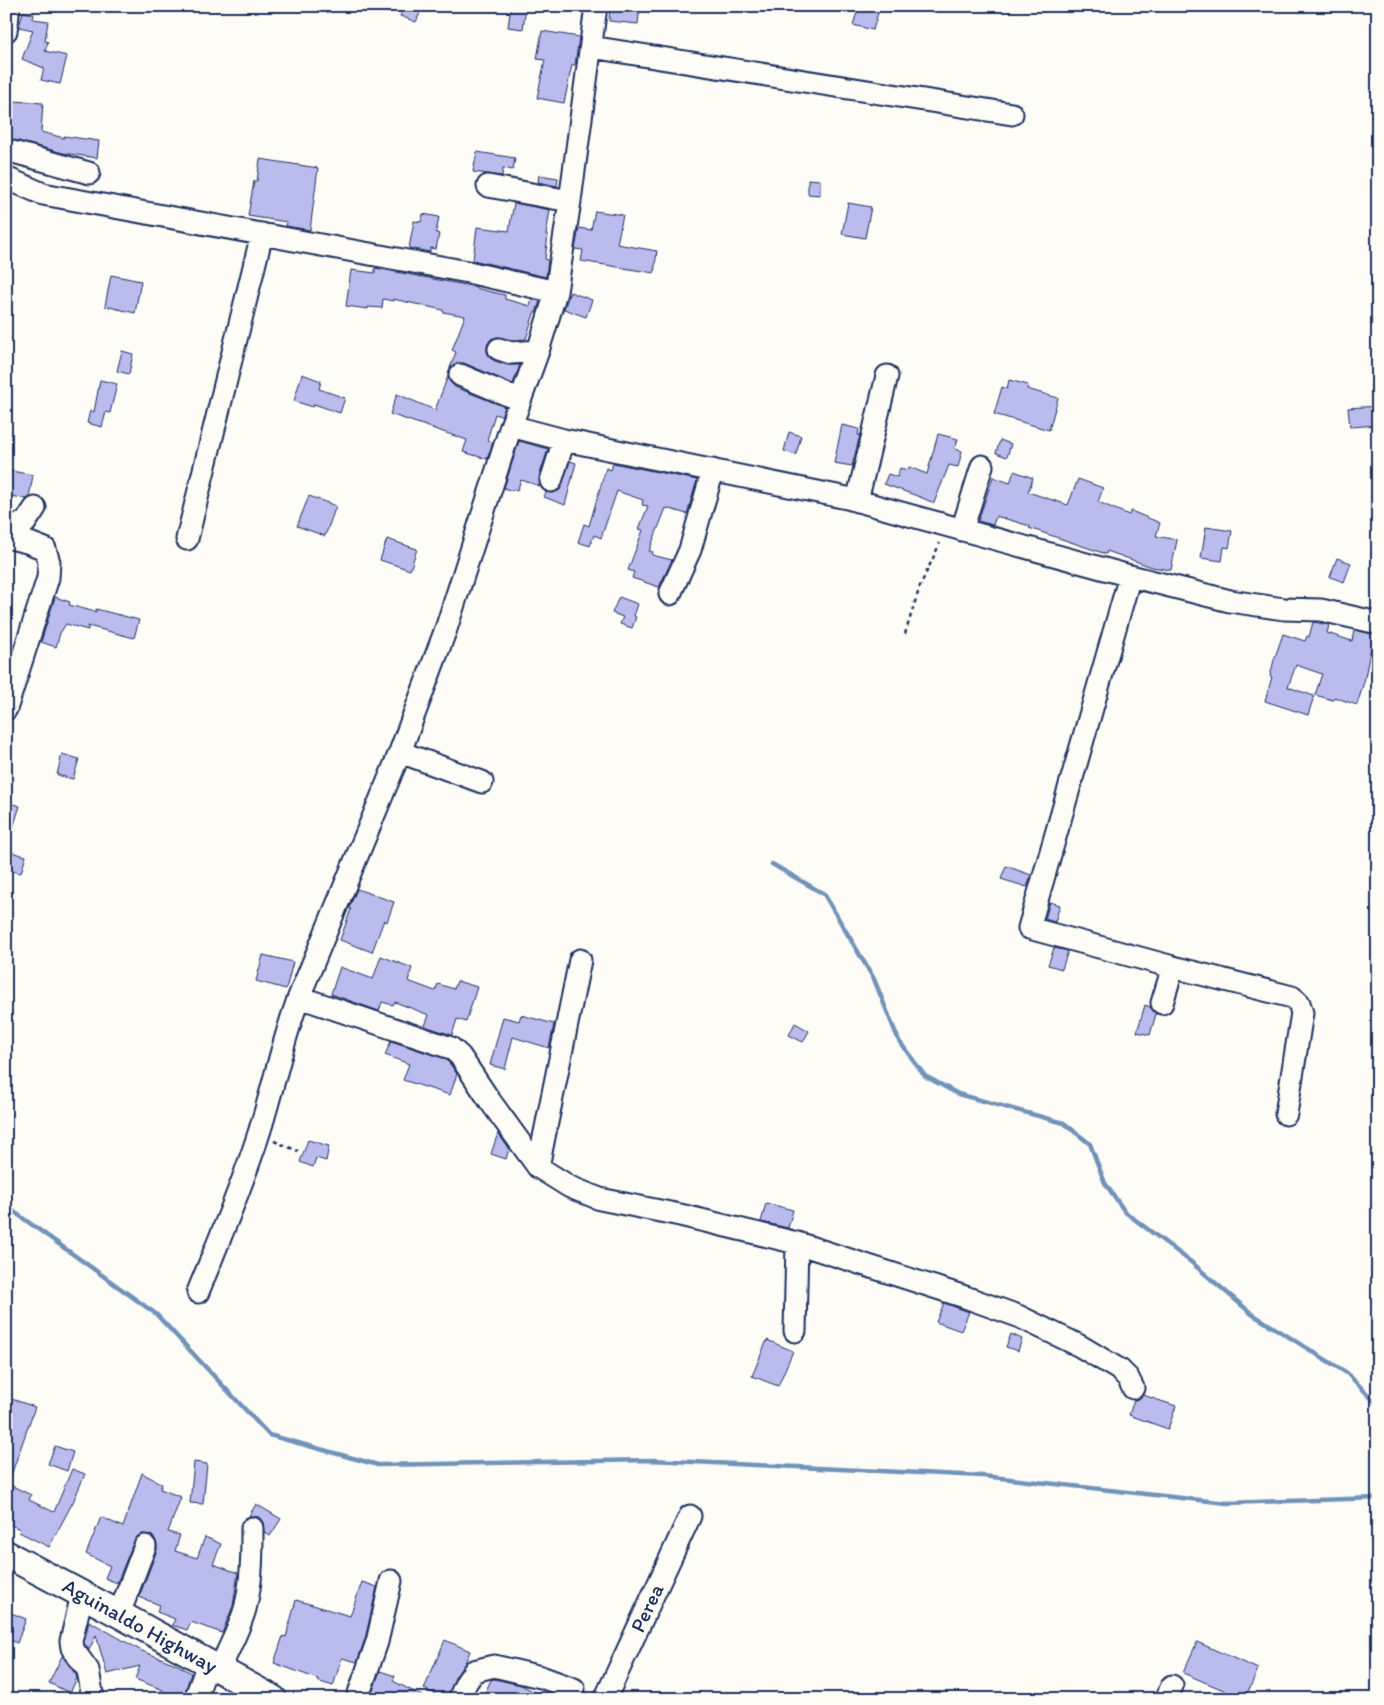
<svg xmlns="http://www.w3.org/2000/svg" width="1384" height="1705" font-family="Itim,sans-serif">
  <style>
    .lines { fill: none; stroke-linecap: round; stroke-linejoin: round }
    .stream { stroke: #7193b9; stroke-width: 4.5 }
    .building { fill: #babcee; stroke: #1b2f5e }
    .minor-casing { stroke: #1b2f5e; stroke-width: 25 }
    .major-casing { stroke: #1b2f5e; stroke-width: 30 }
    .path { stroke: #1b2f5e; stroke-width: 2.5; stroke-dasharray: 4 4; stroke-linecap: butt }
    .minor { stroke: #fdfcf7; stroke-width: 21 }
    .major { stroke: #fdfcf7; stroke-width: 26 }
    .labels { text-anchor: middle; stroke-width: 4; stroke-linejoin: round; paint-order: stroke }
    .street-label { font-size: 21px; fill: #1b2f5e; stroke: #fdfcf7 }
  </style>
  <rect width="100%" height="100%" fill="#fdfcf7"/>
  <filter id="ink" filterUnits="userSpaceOnUse"><feTurbulence type="fractalNoise" baseFrequency=".02" numOctaves="2"/><feDisplacementMap in="SourceGraphic" scale="10" xChannelSelector="R" yChannelSelector="G"/><feConvolveMatrix kernelMatrix="1 2 1 2 8 2 1 2 1" color-interpolation-filters="sRGB"/></filter>
  <g filter="url(#ink)">
    <g class="lines">
      <!-- stream -->
      <path class="stream" d="M 772,864 L 824,894 L 874,979 L 899,1041 L 925,1076 L 958,1094 L 1064,1123 L 1090,1144 L 1105,1183 L 1125,1212 L 1191,1262 L 1252,1314 L 1347,1373 L 1378,1405
        M 6,1206 L 156,1314 L 269,1435 L 378,1465 L 652,1460 L 983,1476 L 1227,1503 L 1378,1498"/>
    </g>
    <!-- building -->
    <path class="building" d="M 404,6 L 423,6 L 416,22 L 400,16 Z
      M 511,6 L 526,6 L 523,29 L 508,27 Z
      M 610,6 L 640,6 L 638,24 L 609,21 Z
      M 859,6 L 880,6 L 873,30 L 853,25 Z
      M 23,12 L 34,14 L 33,19 L 48,21 L 45,41 L 48,42 L 45,51 L 67,56 L 60,84 L 41,80 L 44,68 L 22,59 L 33,30 L 19,27 Z
      M 542,31 L 579,37 L 575,65 L 572,65 L 564,103 L 537,98 L 545,60 L 537,59 Z
      M 13,101 L 43,103 L 41,132 L 64,138 L 64,136 L 99,141 L 97,158 L 63,153 L 6,138 L 9,128 L 11,128 Z
      M 477,152 L 515,158 L 513,170 L 503,168 L 502,176 L 473,172 Z
      M 260,159 L 318,168 L 310,230 L 286,226 L 287,222 L 248,216 L 254,181 L 257,181 Z
      M 539,175 L 558,178 L 557,186 L 538,182 Z
      M 808,179 L 820,180 L 820,195 L 808,194 Z
      M 514,203 L 550,210 L 546,235 L 548,235 L 545,259 L 548,260 L 546,277 L 473,260 L 477,227 L 509,231 Z
      M 848,203 L 871,207 L 865,238 L 842,234 Z
      M 595,211 L 623,215 L 617,244 L 657,251 L 654,273 L 581,261 L 583,250 L 575,249 L 579,228 L 591,230 Z
      M 423,214 L 439,217 L 436,233 L 439,234 L 436,249 L 430,248 L 430,252 L 409,248 L 414,221 L 421,222 Z
      M 375,268 L 476,287 L 476,288 L 487,291 L 505,295 L 505,299 L 530,306 L 532,299 L 540,301 L 536,313 L 534,313 L 526,339 L 513,340 L 497,337 L 491,339 L 487,345 L 487,352 L 490,358 L 495,361 L 507,365 L 520,365 L 513,384 L 464,363 L 458,363 L 450,368 L 456,352 L 452,350 L 465,316 L 443,312 L 443,310 L 393,299 L 393,301 L 383,299 L 382,308 L 368,307 L 368,309 L 346,306 L 351,270 L 375,273 Z
      M 111,275 L 141,281 L 135,313 L 105,306 Z
      M 570,292 L 592,300 L 586,317 L 564,309 Z
      M 122,351 L 133,354 L 129,374 L 117,371 Z
      M 302,374 L 321,381 L 319,389 L 345,398 L 340,413 L 314,404 L 313,407 L 294,401 Z
      M 448,376 L 450,382 L 455,387 L 505,407 L 501,416 L 495,414 L 487,440 L 493,442 L 487,459 L 463,452 L 467,440 L 390,414 L 397,394 L 435,410 Z
      M 100,380 L 117,384 L 110,413 L 106,412 L 102,427 L 87,423 L 90,411 L 94,412 Z
      M 1009,380 L 1028,385 L 1027,389 L 1058,398 L 1049,430 L 994,414 L 1002,387 L 1007,389 Z
      M 1378,406 L 1378,425 L 1350,427 L 1348,408 Z
      M 842,425 L 859,429 L 858,435 L 860,435 L 852,466 L 834,463 Z
      M 789,432 L 801,436 L 796,455 L 784,451 Z
      M 938,434 L 958,439 L 955,449 L 962,451 L 958,467 L 949,465 L 934,503 L 920,497 L 884,484 L 888,474 L 897,477 L 900,468 L 908,470 L 909,467 L 927,474 Z
      M 1000,440 L 1011,444 L 1007,457 L 996,453 Z
      M 519,441 L 548,449 L 539,477 L 540,486 L 521,480 L 517,491 L 513,489 L 512,491 L 504,488 Z
      M 570,461 L 576,463 L 565,505 L 544,497 L 546,492 L 553,493 L 560,490 Z
      M 613,463 L 697,480 L 687,514 L 666,508 L 649,551 L 653,552 L 652,555 L 672,560 L 659,587 L 632,578 L 634,572 L 628,570 L 643,530 L 639,529 L 648,506 L 642,505 L 643,500 L 617,491 L 601,538 L 594,535 L 590,546 L 578,542 L 584,524 L 589,526 L 606,468 L 611,470 Z
      M 6,470 L 33,475 L 29,497 L 27,499 L 6,495 Z
      M 1014,471 L 1033,478 L 1028,492 L 1068,505 L 1078,479 L 1103,488 L 1098,502 L 1129,515 L 1131,511 L 1160,523 L 1156,536 L 1177,540 L 1171,570 L 1152,567 L 1107,551 L 1106,554 L 1029,528 L 1030,526 L 996,516 L 993,525 L 978,521 L 993,477 L 1010,483 Z
      M 309,496 L 336,506 L 325,536 L 297,526 Z
      M 1206,527 L 1232,531 L 1229,548 L 1224,547 L 1222,561 L 1201,558 Z
      M 387,539 L 417,549 L 410,570 L 380,560 Z
      M 1337,558 L 1351,563 L 1344,582 L 1330,577 Z
      M 55,597 L 70,602 L 69,605 L 96,612 L 96,609 L 139,620 L 134,638 L 88,626 L 88,630 L 66,624 L 60,633 L 56,647 L 41,642 Z
      M 619,597 L 638,604 L 634,616 L 636,617 L 632,628 L 620,624 L 623,617 L 612,613 Z
      M 1313,622 L 1329,625 L 1327,633 L 1352,641 L 1354,630 L 1378,635 L 1378,650 L 1371,647 L 1364,682 L 1357,705 L 1334,697 L 1333,700 L 1315,695 L 1322,674 L 1296,665 L 1288,687 L 1314,696 L 1308,715 L 1265,701 L 1272,677 L 1270,676 L 1274,660 L 1283,634 L 1305,641 L 1307,636 L 1309,637 Z
      M 62,754 L 79,759 L 73,779 L 57,775 Z
      M 6,802 L 20,806 L 9,840 L 6,840 Z
      M 10,852 L 26,856 L 21,873 L 6,870 Z
      M 1006,866 L 1031,875 L 1027,887 L 1001,879 Z
      M 357,889 L 394,902 L 387,922 L 384,920 L 372,952 L 340,940 L 351,909 L 349,908 Z
      M 1050,902 L 1060,905 L 1055,922 L 1045,919 Z
      M 1054,948 L 1068,951 L 1062,969 L 1048,965 Z
      M 263,955 L 293,962 L 286,989 L 256,981 Z
      M 381,956 L 412,968 L 408,981 L 435,991 L 438,984 L 454,989 L 457,981 L 477,987 L 466,1022 L 457,1019 L 452,1035 L 425,1026 L 429,1015 L 395,1002 L 393,1005 L 382,1002 L 379,1011 L 331,994 L 340,967 L 373,979 Z
      M 1145,1005 L 1150,1007 L 1156,1014 L 1150,1035 L 1137,1032 Z
      M 521,1015 L 554,1024 L 549,1048 L 513,1037 L 505,1069 L 490,1065 L 503,1017 L 519,1021 Z
      M 795,1023 L 809,1031 L 803,1042 L 789,1035 Z
      M 391,1041 L 445,1059 L 450,1064 L 457,1074 L 450,1095 L 403,1080 L 409,1064 L 385,1055 Z
      M 498,1133 L 509,1149 L 506,1159 L 491,1154 Z
      M 308,1140 L 329,1146 L 326,1161 L 316,1158 L 313,1167 L 300,1162 Z
      M 766,1203 L 793,1210 L 788,1228 L 761,1222 Z
      M 944,1303 L 969,1312 L 961,1331 L 936,1322 Z
      M 1011,1334 L 1022,1339 L 1018,1351 L 1006,1347 Z
      M 767,1340 L 793,1351 L 778,1386 L 752,1376 Z
      M 1143,1395 L 1176,1406 L 1168,1429 L 1129,1415 L 1134,1400 Z
      M 6,1397 L 35,1407 L 8,1484 L 31,1495 L 29,1500 L 54,1512 L 72,1469 L 85,1474 L 73,1502 L 49,1547 L 19,1532 L 20,1529 L 6,1523 Z
      M 55,1446 L 73,1452 L 67,1471 L 48,1464 Z
      M 194,1462 L 207,1464 L 203,1504 L 190,1503 Z
      M 142,1473 L 162,1484 L 160,1489 L 181,1497 L 168,1532 L 180,1535 L 175,1551 L 197,1558 L 205,1537 L 221,1544 L 213,1564 L 238,1573 L 233,1606 L 222,1633 L 191,1622 L 187,1630 L 172,1625 L 175,1619 L 157,1612 L 160,1605 L 139,1597 L 157,1550 L 157,1545 L 155,1539 L 150,1535 L 143,1534 L 138,1536 L 134,1541 L 117,1583 L 105,1578 L 110,1566 L 86,1554 L 101,1517 L 123,1527 Z
      M 256,1504 L 281,1519 L 270,1536 L 264,1532 L 263,1522 L 259,1517 L 249,1516 Z
      M 362,1582 L 377,1587 L 365,1639 L 357,1662 L 342,1658 L 333,1686 L 317,1681 L 318,1679 L 274,1663 L 283,1636 L 286,1637 L 296,1600 L 350,1616 Z
      M 6,1611 L 26,1619 L 17,1643 L 6,1638 Z
      M 89,1621 L 142,1651 L 176,1664 L 191,1673 L 183,1699 L 160,1699 L 163,1690 L 135,1679 L 140,1666 L 107,1674 L 96,1635 L 89,1650 L 84,1643 Z
      M 445,1640 L 470,1651 L 465,1663 L 455,1678 L 447,1699 L 424,1689 Z
      M 1197,1642 L 1258,1669 L 1245,1699 L 1183,1673 Z
      M 62,1656 L 76,1675 L 77,1678 L 70,1693 L 49,1683 Z
      M 380,1671 L 395,1676 L 393,1681 L 428,1699 L 370,1699 Z
      M 494,1679 L 521,1685 L 548,1699 L 482,1699 L 491,1680 Z"/>
    <g class="lines">
      <defs>
        <path id="minor" d="M 6,31 L 9,6
          M 591,47 L 1012,114
          M 6,150 L 89,173
          M 6,178 L 43,194 L 468,272 L 556,292
          M 488,186 L 570,201
          M 499,349 L 511,353 L 538,351
          M 460,375 L 520,400
          M 511,426 L 564,440 L 847,498 L 1130,576 L 1230,601 L 1284,609 L 1321,610 L 1378,623
          M 551,481 L 564,440
          M 857,501 L 887,376
          M 6,530 L 15,525 L 25,523 L 35,508
          M 962,530 L 982,466
          M 6,537 L 27,542 L 45,549 L 49,562 L 48,578 L 6,709
          M 187,539 L 262,234
          M 1130,576 L 1029,928 L 1173,967 L 1162,1003
          M 670,594 L 690,550 L 713,470
          M 400,752 L 482,782
          M 1173,967 L 1292,997 L 1299,1003 L 1302,1013 L 1286,1114
          M 299,997 L 451,1048 L 460,1056 L 490,1101 L 538,1167 L 570,1187 L 600,1199 L 680,1215 L 797,1243 L 965,1297 L 1018,1316 L 1080,1346 L 1120,1370 L 1128,1378 L 1133,1388
          M 538,1167 L 580,960
          M 198,1292 C 219,1240 241,1189 258,1136 C 273,1090 282,1042 299,997 L 400,752 L 446,629 L 511,426 L 538,351 L 556,292 L 570,201 L 596,6
          M 795,1331 L 797,1243
          M 82,1595 L 71,1641 L 72,1648 L 88,1670 L 93,1699
          M 119,1614 L 145,1546
          M 219,1670 C 228,1650 239,1630 245,1609 C 252,1582 252,1555 252,1528
          M 195,1699 L 208,1664
          M 357,1699 L 377,1642 L 391,1581
          M 459,1699 L 466,1683 L 474,1671 L 494,1666 L 541,1677 L 574,1689
          M 605,1699 L 690,1516
          M 1166,1699 L 1172,1686"/>
        <path id="major" d="M 6,1554 L 119,1614 L 273,1699"/>
      </defs>
      <!-- minor casing -->
      <use href="#minor" class="minor-casing"/>
      <!-- major casing -->
      <use href="#major" class="major-casing"/>
      <!-- path -->
      <path class="path" d="M 905,634 L 920,586 L 940,543
        M 274,1141 L 298,1151"/>
      <!-- minor -->
      <use href="#minor" class="minor"/>
      <!-- major -->
      <use href="#major" class="major"/>
    </g>
  </g>
  <g class="labels">
    <!-- street labels -->
    <g class="street-label">
      <text transform="translate(647 1608) rotate(-65)" y="7">Perea</text>
      <text transform="translate(140 1626) rotate(29)" y="7">Aguinaldo Highway</text>
    </g>
  </g>
  <!-- margin -->
  <rect width="1384" height="1705" fill="none" stroke="#fdfcf7" stroke-width="25"/>
  <rect x="12" y="12" width="1359" height="1680" fill="none" stroke="#1b2f5e" stroke-width="2" filter="url(#ink)"/>
</svg>
